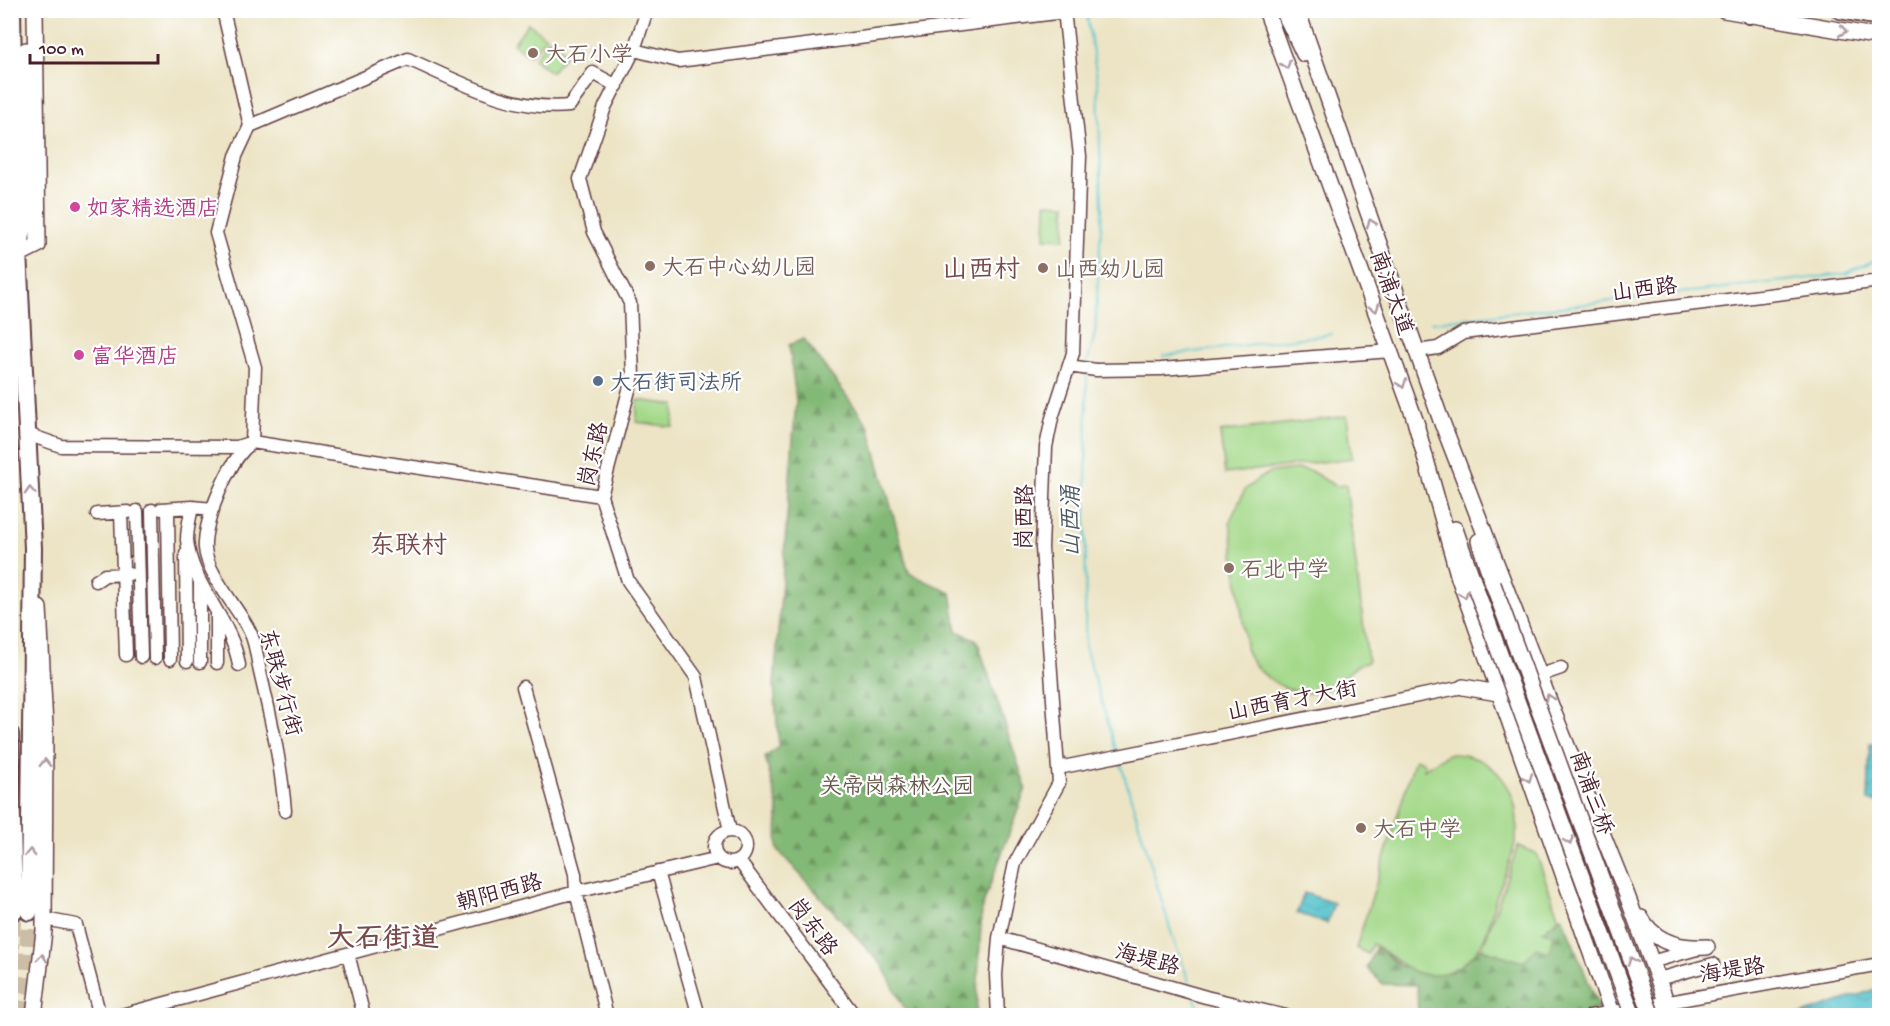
<svg xmlns="http://www.w3.org/2000/svg" width="1890" height="1026" font-family="'Gochi Hand','LXGW WenKai TC',sans-serif">
  <style>
    .forest { fill: url(#forest-firs); stroke: #666c50; stroke-width: 1.5 }
    .pitch { fill: #a4d98a; stroke: #777c5a; stroke-width: 1.5 }
    .water { fill: url(#water-waves); stroke: #50717c; stroke-width: 1.5 }
    .lines { fill: none; stroke-linecap: round; stroke-linejoin: round }
    .stream { stroke: #55c3cc; stroke-width: 2 }
    .highway-tunnel { stroke: #ccbda6; stroke-width: 16; stroke-dasharray: 16 8; stroke-linecap: butt }
    .minor-casing { stroke: #623d42; stroke-width: 15 }
    .major-casing { stroke: #623d42; stroke-width: 18 }
    .highway-casing { stroke: #623d42; stroke-width: 20 }
    .minor { stroke: #fff; stroke-width: 12 }
    .major { stroke: #fff; stroke-width: 15 }
    .highway { stroke: #fff; stroke-width: 16 }
    .major-bridge-casing { stroke: #623d42; stroke-width: 18; stroke-linecap: butt }
    .major-bridge { stroke: #fff; stroke-width: 15 }
    .oneway { stroke: #ae9aa0 }
    .education-dot { fill: #8d6e63; stroke: #fff; stroke-width: 2 }
    .hotel-dot { fill: #d1479c; stroke: #fff; stroke-width: 2 }
    .service-dot { fill: #5c6f8a; stroke: #fff; stroke-width: 2 }
    .labels { text-anchor: middle; stroke-width: 4.5; stroke-linejoin: round; paint-order: stroke }
    .education-label { font-size: 22px; fill: #785e54; stroke: #fff; text-anchor: start }
    .hotel-label { font-size: 22px; fill: #b23c85; stroke: #fff; text-anchor: start }
    .street-label { font-size: 22px; fill: #4a1f2b; stroke: #fff }
    .service-label { font-size: 22px; fill: #4e5e75; stroke: #fff; text-anchor: start }
    .park-label { font-size: 22px; fill: #655748; stroke: #fff }
    .water-label { font-size: 24px; font-style: italic; fill: #4e5863; stroke: #fff }
    .quarter-label { font-size: 26px; fill: #79494a; stroke: #fff }
    .district-label { font-size: 28px; font-weight: bold; fill: #79494a; stroke: #fff }
  </style>
  <defs>
    <pattern id="forest-firs" width="22" height="20" patternUnits="userSpaceOnUse" patternTransform="scale(1.5)"><rect width="22" height="20" fill="#83b976"/><path d="M5 1l3.5 6h-7zM16 11l3.5 6h-7z" fill="#6d9661"/></pattern>
    <pattern id="water-waves" width="16" height="10" patternUnits="userSpaceOnUse" patternTransform="scale(1.5)"><rect width="16" height="10" fill="#55c3cc"/><path d="M0 5q4-4 8 0t8 0" fill="none" stroke="#4ca7af"/></pattern>
  </defs>
  <rect width="100%" height="100%" fill="#fff"/>
  <filter id="ink" filterUnits="userSpaceOnUse"><feTurbulence type="fractalNoise" baseFrequency=".0167" numOctaves="2"/><feDisplacementMap in="SourceGraphic" scale="12" xChannelSelector="R" yChannelSelector="G"/><feConvolveMatrix kernelMatrix="1 2 1 2 8 2 1 2 1" color-interpolation-filters="sRGB"/></filter>
  <filter id="wash" filterUnits="userSpaceOnUse"><feTurbulence type="fractalNoise" baseFrequency=".008" numOctaves="4" result="noise"/><feDisplacementMap in="SourceGraphic" scale="24" xChannelSelector="R" yChannelSelector="G"/><feGaussianBlur stdDeviation="1.35" result="paint"/><feColorMatrix in="noise" values="0 0 0 0 0 0 0 0 0 0 0 0 0 0 0 0 0 1.4 0 .05"/><feComposite in="paint" operator="in"/></filter>
  <g filter="url(#wash)">
    <rect width="100%" height="100%" fill="#ece4c5"/>
    <!-- forest -->
    <path class="forest" d="M 804,339 L 869,426 L 909,573 L 951,593 L 957,631 L 977,640 L 1026,788 L 982,907 L 976,1015 L 908,1015 L 882,965 L 777,849 L 778,806 L 765,757 L 779,747 L 774,685 L 796,400 L 789,345 Z
      M 1562,916 L 1599,1008 L 1578,1016 L 1418,1015 L 1417,985 L 1383,984 L 1367,968 L 1376,946 L 1400,966 L 1451,972 L 1479,948 L 1523,962 L 1543,931 Z"/>
    <!-- pitch -->
    <path class="pitch" d="M 528,23 L 546,37 L 530,56 L 513,44 Z
      M 549,39 L 567,53 L 551,72 L 534,59 Z
      M 1046,203 L 1066,204 L 1065,239 L 1045,238 Z
      M 638,400 L 675,405 L 673,427 L 636,422 Z
      M 1347,416 L 1352,458 L 1225,474 L 1220,432 Z
      M 1297,469 L 1311,471 L 1335,486 L 1346,485 L 1368,662 C 1352,665 1347,677 1334,685 C 1302,705 1265,683 1247,654 L 1230,521 L 1245,490 L 1258,479 L 1271,472 Z
      M 1448,754 C 1495,753 1522,791 1516,837 C 1513,857 1503,878 1496,898 C 1491,913 1488,937 1478,949 C 1466,964 1450,974 1431,975 C 1406,975 1392,953 1372,944 L 1368,954 L 1356,948 L 1415,759 L 1425,763 L 1424,769 Z
      M 1518,846 L 1536,853 L 1559,918 L 1543,931 L 1554,935 L 1550,952 L 1536,948 L 1523,962 L 1482,949 Z"/>
    <!-- water -->
    <path class="water" d="M 1870,744 L 1879,744 L 1879,802 L 1868,801 Z
      M 1304,893 L 1334,903 L 1327,923 L 1297,913 Z
      M 1879,988 L 1879,1015 L 1795,1015 L 1800,1015 Z"/>
    <g class="lines">
      <!-- stream -->
      <path class="stream" d="M 1086,10 L 1098,84 L 1102,208 L 1095,334 L 1087,364
        M 1432,322 L 1845,274 L 1880,258
        M 1163,356 L 1332,334
        M 1087,373 L 1085,647 L 1117,753
        M 1120,761 L 1172,935 L 1191,987
        M 1195,998 L 1201,1016"/>
    </g>
  </g>
  <g filter="url(#ink)">
    <g class="lines">
      <!-- highway-tunnel -->
      <path class="highway-tunnel" d="M 10,959 L 14,911
        M 17,1016 L 26,971 L 29,912"/>
      <defs>
        <path id="minor" d="M 223,10 L 250,126
          M 647,10 L 634,50 L 605,107 L 580,179 L 594,232 L 630,303 L 633,375 L 601,496 L 628,581 L 696,677 L 730,831
          M 634,50 L 678,61 L 1064,12
          M 1417,351 L 1438,348 L 1463,333 L 1880,281
          M 1069,366 L 1096,370 L 1161,369 L 1391,351
          M 27,434 L 61,446 L 237,447 L 252,442 L 601,496
          M 252,442 L 255,367 L 216,233 L 236,156 L 250,126 L 408,59 C 458,81 513,112 569,106 L 593,73 L 617,86
          M 249,445 C 229,460 203,523 205,548 C 207,575 238,607 250,632 C 256,643 257,659 260,672 C 271,719 281,762 285,811
          M 192,507 C 190,517 187,529 187,540 C 191,586 232,620 239,665
          M 161,509 L 192,507 L 213,509
          M 168,509 L 170,659
          M 152,510 L 155,658
          M 137,511 L 141,657
          M 121,513 L 126,655
          M 97,514 L 128,512
          M 186,554 L 187,661
          M 96,581 L 105,575 L 129,574
          M 200,662 L 200,582
          M 217,663 L 217,614
          M 1541,675 L 1561,668
          M 523,687 L 575,874 L 576,892 L 607,1016
          M 1058,768 L 1463,687
          M714 847a16 16 0 1 1 32 0a16 16 0 1 1-32 0Z
          M 739,861 L 855,1016
          M 658,872 L 699,1016
          M 44,919 L 76,925 L 100,1016
          M 999,938 L 1206,997 L 1286,1016
          M 348,954 L 364,1016
          M 1652,965 L 1658,960 L 1697,949
          M 1658,979 L 1713,964
          M 118,1016 L 576,892 L 718,858
          M 998,1016 L 996,975 L 999,938 L 1015,863 L 1059,783 L 1042,548 L 1046,447 L 1052,418 L 1073,353 L 1080,156 L 1064,10
          M 1591,1016 L 1880,964"/>
        <path id="major" d="M 1266,10 L 1417,425
          M 1283,10 L 1304,54
          M 1297,10 L 1443,426
          M 1724,10 L 1880,37
          M 21,245 L 28,193 L 26,50
          M 20,254 L 38,245 L 35,10
          M 1414,417 L 1459,578 L 1611,1010
          M 1440,417 L 1555,716 L 1625,890 L 1666,1001
          M 1455,529 L 1476,589
          M 1479,541 L 1493,584
          M 1463,687 L 1498,693
          M 1641,918 C 1655,943 1680,949 1707,947
          M 34,1016 L 44,931 L 45,727 L 39,608"/>
        <path id="highway" d="M 12,10 L 15,193 L 33,548 L 29,912
          M 1741,10 L 1749,15
          M 1840,10 L 1880,17
          M 10,734 L 14,911"/>
      </defs>
      <!-- minor casing -->
      <use href="#minor" class="minor-casing"/>
      <!-- major casing -->
      <use href="#major" class="major-casing"/>
      <!-- highway casing -->
      <use href="#highway" class="highway-casing"/>
      <!-- minor -->
      <use href="#minor" class="minor"/>
      <!-- major -->
      <use href="#major" class="major"/>
      <!-- highway -->
      <use href="#highway" class="highway"/>
      <defs>
        <path id="major-bridge" d="M 1493,584 L 1652,1016
          M 1476,589 L 1633,1016"/>
      </defs>
      <!-- major-bridge casing -->
      <use href="#major-bridge" class="major-bridge-casing"/>
      <!-- major-bridge -->
      <use href="#major-bridge" class="major-bridge"/>
    </g>
    <!-- one-way arrows -->
    <defs><path id="oneway-chevron" d="M-2-3.5L2.5 0L-2 3.5" fill="none" stroke-width="1.6" stroke-linecap="round" stroke-linejoin="round" transform="scale(1.5)"/></defs>
    <g class="oneway">
      <use href="#oneway-chevron" transform="translate(1843 31) rotate(10)"/>
      <use href="#oneway-chevron" transform="translate(1286 65) rotate(70)"/>
      <use href="#oneway-chevron" transform="translate(1371 223) rotate(-109)"/>
      <use href="#oneway-chevron" transform="translate(1375 308) rotate(70)"/>
      <use href="#oneway-chevron" transform="translate(1402 384) rotate(70)"/>
      <use href="#oneway-chevron" transform="translate(30 491) rotate(-93)"/>
      <use href="#oneway-chevron" transform="translate(1464 594) rotate(71)"/>
      <use href="#oneway-chevron" transform="translate(1549 698) rotate(-109)"/>
      <use href="#oneway-chevron" transform="translate(45 763) rotate(-90)"/>
      <use href="#oneway-chevron" transform="translate(1528 778) rotate(70)"/>
      <use href="#oneway-chevron" transform="translate(1569 841) rotate(70)"/>
      <use href="#oneway-chevron" transform="translate(30 853) rotate(-89)"/>
      <use href="#oneway-chevron" transform="translate(42 958) rotate(-84)"/>
      <use href="#oneway-chevron" transform="translate(1632 961) rotate(-110)"/>
    </g>
  </g>
  <!-- markers -->
  <g class="education-dot">
    <circle cx="533" cy="53" r="6"/>
    <circle cx="650" cy="266" r="6"/>
    <circle cx="1043" cy="268" r="6"/>
    <circle cx="1229" cy="568" r="6"/>
    <circle cx="1361" cy="828" r="6"/>
  </g>
  <g class="hotel-dot">
    <circle cx="75" cy="207" r="6"/>
    <circle cx="79" cy="355" r="6"/>
  </g>
  <circle class="service-dot" cx="598" cy="381" r="6"/>
  <g class="labels">
    <!-- education labels -->
    <g class="education-label">
      <text x="545" y="61">大石小学</text>
      <text x="662" y="274">大石中心幼儿园</text>
      <text x="1055" y="276">山西幼儿园</text>
      <text x="1241" y="576">石北中学</text>
      <text x="1373" y="836">大石中学</text>
    </g>
    <!-- hotel labels -->
    <g class="hotel-label">
      <text x="87" y="215">如家精选酒店</text>
      <text x="91" y="363">富华酒店</text>
    </g>
    <!-- street labels -->
    <g class="street-label">
      <text transform="translate(1644 288) rotate(-7)" y="8">山西路</text>
      <text transform="translate(1393 292) rotate(70)" y="8">南浦大道</text>
      <text transform="translate(592 454) rotate(-77)" y="8">岗东路</text>
      <text transform="translate(1023 517) rotate(-89)" y="8">岗西路</text>
      <text transform="translate(282 682) rotate(75)" y="8">东联步行街</text>
      <text transform="translate(1292 699) rotate(-11)" y="8">山西育才大街</text>
      <text transform="translate(1593 792) rotate(70)" y="8">南浦三桥</text>
      <text transform="translate(499 891) rotate(-15)" y="8">朝阳西路</text>
      <text transform="translate(814 926) rotate(53)" y="8">岗东路</text>
      <text transform="translate(1148 958) rotate(15)" y="8">海堤路</text>
      <text transform="translate(1732 969) rotate(-9)" y="8">海堤路</text>
    </g>
    <!-- service labels -->
    <g class="service-label">
      <text x="610" y="389">大石街司法所</text>
    </g>
    <!-- park labels -->
    <g class="park-label">
      <text x="897" y="793">关帝岗森林公园</text>
    </g>
    <!-- water labels -->
    <g class="water-label">
      <text transform="translate(1070 521) rotate(-90)" y="8">山西涌</text>
    </g>
    <!-- quarter labels -->
    <g class="quarter-label">
      <text x="981" y="277">山西村</text>
      <text x="408" y="553">东联村</text>
    </g>
    <!-- district labels -->
    <g class="district-label">
      <text x="383" y="946">大石街道</text>
    </g>
  </g>
  <!-- margin -->
  <rect width="1890" height="1026" fill="none" stroke="#fff" stroke-width="36"/>
  <!-- scale -->
  <path d="M30 54v9h128v-9" fill="none" stroke="#4a1f2b" stroke-width="3"/>
  <text x="39" y="54" font-size="18" fill="#4a1f2b" stroke="#ffffff" stroke-width="4.5" paint-order="stroke">100 m</text>
</svg>
